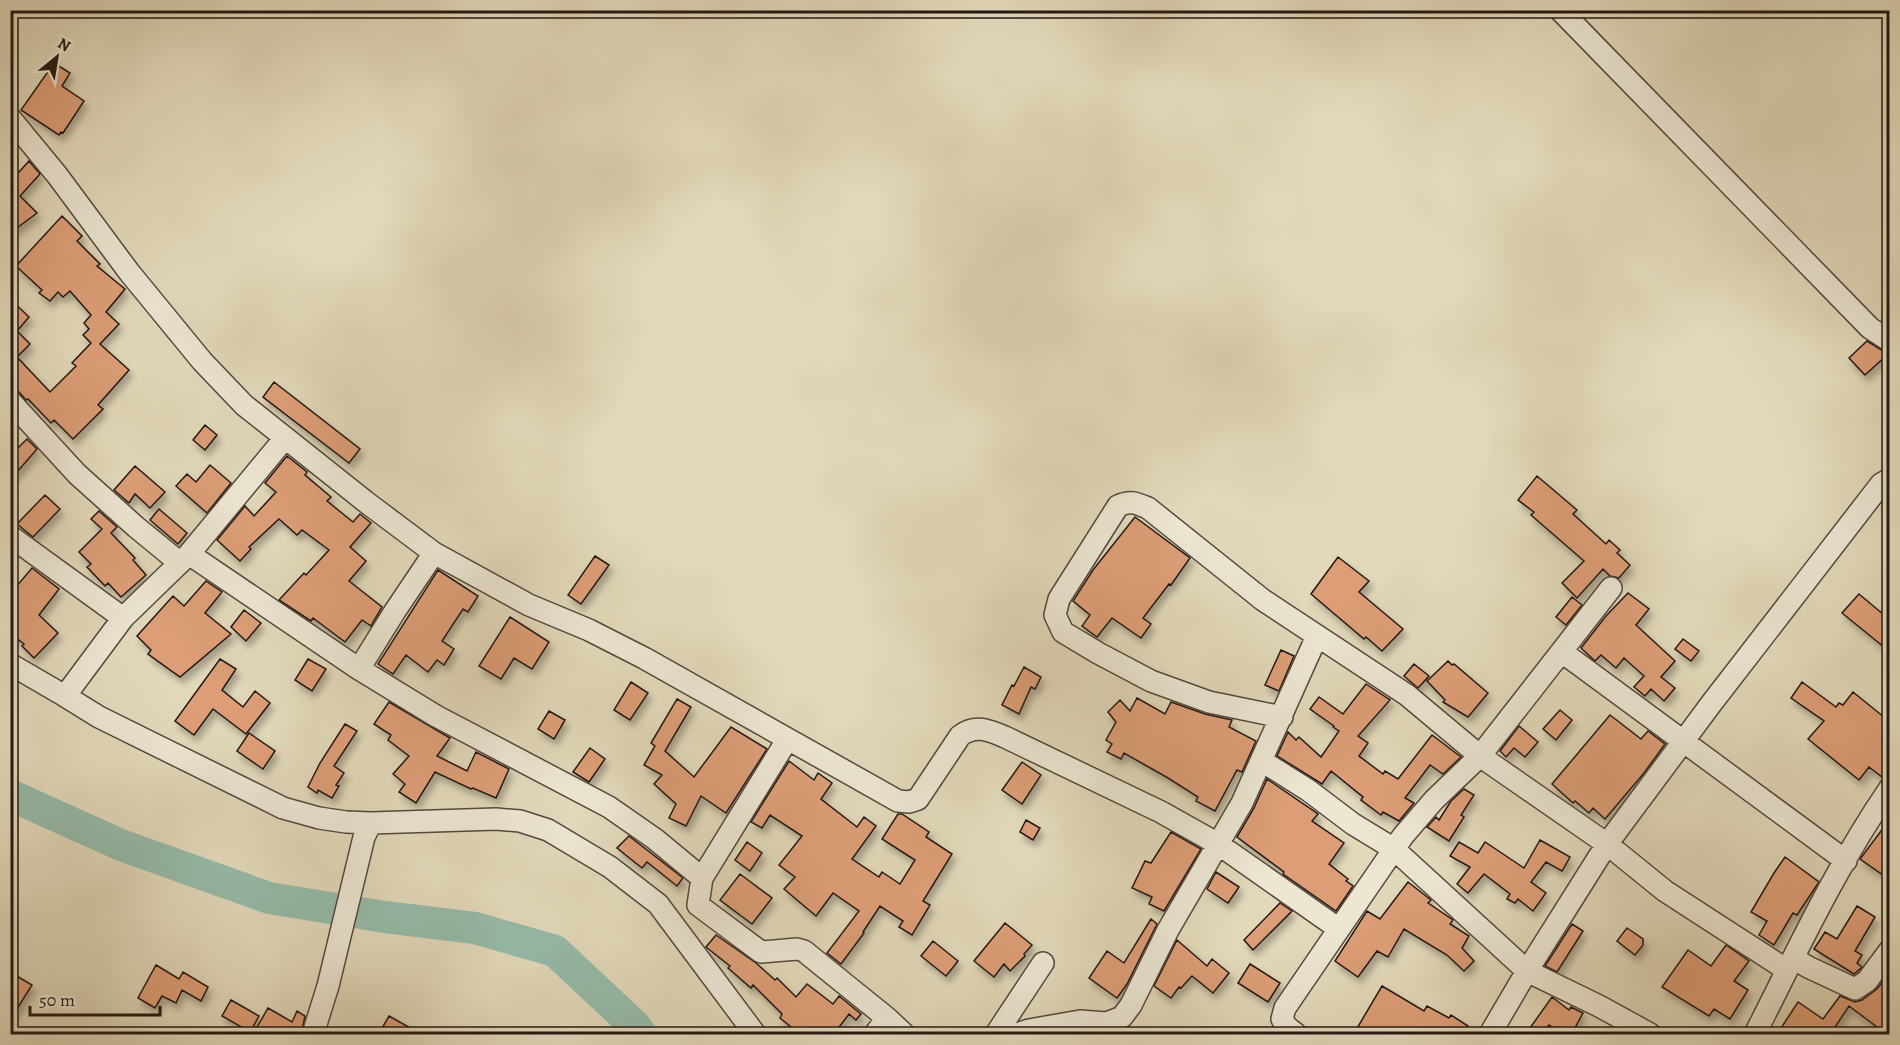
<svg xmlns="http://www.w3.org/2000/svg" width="1900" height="1045" font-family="Alegreya,serif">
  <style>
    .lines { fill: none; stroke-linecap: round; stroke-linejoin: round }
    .river { stroke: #96bbaa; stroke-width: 32 }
    .building { fill: #dd9e77; stroke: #231813; stroke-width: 1.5; filter: url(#shadow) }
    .street-casing { stroke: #53483d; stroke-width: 24 }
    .street { stroke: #ece6d3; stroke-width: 21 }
  </style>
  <defs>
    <filter id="shadow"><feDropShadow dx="3.5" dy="6" stdDeviation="3" flood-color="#0004"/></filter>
  </defs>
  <rect width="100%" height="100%" fill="#e2d9bb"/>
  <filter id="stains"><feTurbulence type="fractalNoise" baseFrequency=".00333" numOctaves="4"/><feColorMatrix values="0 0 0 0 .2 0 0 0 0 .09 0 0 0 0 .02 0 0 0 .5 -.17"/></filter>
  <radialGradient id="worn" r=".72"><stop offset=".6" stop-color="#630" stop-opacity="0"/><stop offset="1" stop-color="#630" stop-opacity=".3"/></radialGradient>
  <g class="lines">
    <!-- river -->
    <path class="river" d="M 10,795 L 121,845 L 269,898 L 385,917 L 475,928 L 555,951 L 635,1026 L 641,1034"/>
  </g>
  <!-- building -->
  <path class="building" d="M 54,63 L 70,73 L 62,86 L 84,101 L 63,133 L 61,132 L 59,135 L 21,110 Z
    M 29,161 L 40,174 L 20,196 L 37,213 L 10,233 L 10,182 Z
    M 62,216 L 82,236 L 77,241 L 100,264 L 97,266 L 125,289 L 106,312 L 119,324 L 100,344 L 129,370 L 98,405 L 103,409 L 73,439 L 54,420 L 51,423 L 28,399 L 26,400 L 19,392 L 10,389 L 10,299 L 29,317 L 17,331 L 30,344 L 17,357 L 50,392 L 76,366 L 72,363 L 91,343 L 83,335 L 89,329 L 84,323 L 91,315 L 70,291 L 63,297 L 58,292 L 50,301 L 39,293 L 42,290 L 16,266 Z
    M 1867,341 L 1888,354 L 1865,375 L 1849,358 Z
    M 274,382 L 360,449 L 349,463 L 263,397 Z
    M 205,425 L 217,435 L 205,450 L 193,440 Z
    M 10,438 L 19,447 L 27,439 L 37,449 L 10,480 Z
    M 287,456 L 307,472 L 305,475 L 331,497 L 327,501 L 353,522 L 360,514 L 371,523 L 350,547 L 366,561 L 349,581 L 382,607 L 371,626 L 362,620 L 345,642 L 313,618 L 311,621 L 279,600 L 304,573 L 306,575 L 329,550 L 302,530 L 297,535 L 279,519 L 249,547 L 251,549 L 240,561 L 217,540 L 245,506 L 254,516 L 276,492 L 265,483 Z
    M 210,465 L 231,483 L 207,513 L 176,486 L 187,474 L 196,482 Z
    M 135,466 L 165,492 L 150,508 L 135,494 L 129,503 L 114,490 Z
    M 1537,476 L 1577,510 L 1573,514 L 1606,544 L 1609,540 L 1620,550 L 1617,553 L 1630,565 L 1619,578 L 1610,576 L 1603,569 L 1577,598 L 1562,583 L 1584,561 L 1531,515 L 1534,512 L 1518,500 Z
    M 45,495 L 60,509 L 33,537 L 17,524 Z
    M 159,509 L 187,533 L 178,544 L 150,520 Z
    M 99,511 L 117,527 L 111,533 L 135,558 L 133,560 L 146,575 L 121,597 L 108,583 L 105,586 L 87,567 L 91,564 L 79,552 L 102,529 L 91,519 Z
    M 1135,517 L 1190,558 L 1171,585 L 1169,584 L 1143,618 L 1151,624 L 1141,638 L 1112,618 L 1097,637 L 1082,626 L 1090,615 L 1073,601 L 1093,570 Z
    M 595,556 L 609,565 L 581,604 L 568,595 Z
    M 1338,557 L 1369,581 L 1359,592 L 1403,629 L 1382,651 L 1366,637 L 1364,639 L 1311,594 Z
    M 32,568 L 59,589 L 39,615 L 58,633 L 34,658 L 22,646 L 24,644 L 10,633 L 10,594 Z
    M 438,570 L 478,596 L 468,612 L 463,609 L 442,641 L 454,649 L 444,665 L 437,660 L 428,672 L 406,655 L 393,674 L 378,664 Z
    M 206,581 L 222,592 L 205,613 L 231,634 L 180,677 L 148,654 L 151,650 L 137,636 L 173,596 L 184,606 Z
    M 1628,593 L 1649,609 L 1636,625 L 1675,661 L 1661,677 L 1675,688 L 1664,701 L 1651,689 L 1645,696 L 1634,687 L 1644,676 L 1624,658 L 1616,668 L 1601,655 L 1595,661 L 1581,648 L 1606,616 Z
    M 1859,594 L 1890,620 L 1890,652 L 1842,613 Z
    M 1572,597 L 1582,605 L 1566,625 L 1556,617 Z
    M 244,610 L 261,623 L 246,641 L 231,627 Z
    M 510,617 L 549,642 L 532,669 L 514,658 L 501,679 L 479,666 Z
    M 1683,639 L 1699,651 L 1691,661 L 1675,649 Z
    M 1281,650 L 1294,656 L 1279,691 L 1265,685 Z
    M 220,659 L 236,669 L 222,690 L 243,707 L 255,691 L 270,703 L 246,734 L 213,709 L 194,735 L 175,721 Z
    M 308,659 L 326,669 L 312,691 L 295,680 Z
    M 1448,661 L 1452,665 L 1454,664 L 1488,693 L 1468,717 L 1443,702 L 1445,700 L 1427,681 Z
    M 1414,664 L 1429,676 L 1418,688 L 1404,676 Z
    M 1024,667 L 1041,677 L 1035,689 L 1031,687 L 1019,714 L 1002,705 L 1012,685 L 1014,686 Z
    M 631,682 L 648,693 L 630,720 L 614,710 Z
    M 1802,682 L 1836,707 L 1839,703 L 1843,705 L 1853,692 L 1890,722 L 1890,734 L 1882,743 L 1890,749 L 1890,766 L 1882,777 L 1869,767 L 1859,780 L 1808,739 L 1824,721 L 1791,698 Z
    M 1366,684 L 1390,700 L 1358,736 L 1368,743 L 1359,756 L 1383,774 L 1385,771 L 1398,779 L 1432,735 L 1461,757 L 1443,774 L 1430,765 L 1405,798 L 1414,803 L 1399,821 L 1383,812 L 1381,815 L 1361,800 L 1363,797 L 1331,771 L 1322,784 L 1277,756 L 1288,732 L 1296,740 L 1299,737 L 1321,757 L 1339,731 L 1333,727 L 1334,726 L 1310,709 L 1319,697 L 1343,714 Z
    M 1137,698 L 1165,714 L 1171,702 L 1205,714 L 1232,720 L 1229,727 L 1256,741 L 1242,772 L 1237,770 L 1215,811 L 1196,801 L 1198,797 L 1168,778 L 1124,753 L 1121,759 L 1107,752 L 1112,744 L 1106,740 L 1116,722 L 1108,712 L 1120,700 L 1130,711 Z
    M 677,699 L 691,707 L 665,751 L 694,777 L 731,727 L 767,749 L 726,813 L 701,796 L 686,826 L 669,818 L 676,804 L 654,784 L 662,775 L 644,765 L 655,746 L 651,743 Z
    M 389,702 L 450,738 L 437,756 L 467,771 L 476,752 L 509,769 L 496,798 L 473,788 L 471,789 L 435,772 L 416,803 L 399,792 L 405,784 L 393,774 L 409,756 L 388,740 L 391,735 L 374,724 Z
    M 1560,710 L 1572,720 L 1556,740 L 1543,729 Z
    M 549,711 L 565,720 L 554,739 L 538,729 Z
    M 1610,715 L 1641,739 L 1648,731 L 1665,744 L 1644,773 L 1605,819 L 1593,808 L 1589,813 L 1575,801 L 1573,803 L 1552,784 Z
    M 345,724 L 357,731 L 334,766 L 344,773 L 336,785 L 339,786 L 332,798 L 318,790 L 317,793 L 308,787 L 320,763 Z
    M 1519,726 L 1538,742 L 1525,757 L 1514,748 L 1506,757 L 1500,751 Z
    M 249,733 L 275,751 L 263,769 L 237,751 Z
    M 590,748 L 605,759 L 589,782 L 573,772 Z
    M 789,761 L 814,780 L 818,773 L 832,783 L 821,799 L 857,827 L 864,817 L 876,826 L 852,859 L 879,877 L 882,872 L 900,884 L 915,860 L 882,839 L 898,814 L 902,814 L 929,832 L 926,837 L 952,854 L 923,901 L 930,905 L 912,935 L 899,927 L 903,921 L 880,906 L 863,932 L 864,933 L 841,964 L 827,953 L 859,911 L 833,893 L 816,916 L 784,889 L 795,877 L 779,865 L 802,836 L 770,815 L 762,828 L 751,822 Z
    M 1022,762 L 1041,775 L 1022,804 L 1002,790 Z
    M 1267,779 L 1318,814 L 1312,821 L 1344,843 L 1329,864 L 1348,879 L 1346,881 L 1353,886 L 1336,911 L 1283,874 L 1284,872 L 1237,837 L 1254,808 Z
    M 1464,789 L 1474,795 L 1461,815 L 1464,817 L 1449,841 L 1427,827 L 1436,817 L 1439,820 L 1451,801 Z
    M 1890,819 L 1890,866 L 1883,875 L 1860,859 Z
    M 1026,820 L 1040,828 L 1033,840 L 1020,832 Z
    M 1171,832 L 1201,849 L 1164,911 L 1149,904 L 1152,897 L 1132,888 L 1145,861 L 1151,863 Z
    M 629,836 L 683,878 L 677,886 L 647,862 L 642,868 L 617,848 Z
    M 1540,840 L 1570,857 L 1562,871 L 1546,862 L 1531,882 L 1546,893 L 1533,911 L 1518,899 L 1515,903 L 1507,899 L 1510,894 L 1484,874 L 1468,893 L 1457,884 L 1470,867 L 1450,856 L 1459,842 L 1478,853 L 1485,842 L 1524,868 Z
    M 747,842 L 762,853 L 750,871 L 735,860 Z
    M 1785,857 L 1819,882 L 1797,915 L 1793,913 L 1774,945 L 1759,935 L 1767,921 L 1751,912 L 1774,873 Z
    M 1216,872 L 1239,887 L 1228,903 L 1207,889 Z
    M 740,874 L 772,898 L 752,924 L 720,900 Z
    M 1408,882 L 1431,900 L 1428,903 L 1453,920 L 1450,924 L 1469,936 L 1462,948 L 1474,961 L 1464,971 L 1447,955 L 1404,929 L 1388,957 L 1377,951 L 1358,977 L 1335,961 L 1367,911 L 1380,919 Z
    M 1280,903 L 1292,911 L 1253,950 L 1244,940 Z
    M 1857,906 L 1875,917 L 1855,951 L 1862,955 L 1857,963 L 1862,967 L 1854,974 L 1814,949 L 1825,932 L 1837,939 Z
    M 1151,919 L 1157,924 L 1127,984 L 1117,998 L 1089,978 L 1107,951 L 1124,963 Z
    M 1005,923 L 1032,945 L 1024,954 L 1025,956 L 1010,971 L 1004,964 L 994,977 L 974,961 Z
    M 1572,924 L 1583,931 L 1557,972 L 1545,966 Z
    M 1627,928 L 1643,939 L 1643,945 L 1635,955 L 1617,941 Z
    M 716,935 L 756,963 L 775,980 L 777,978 L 796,997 L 807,984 L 833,1004 L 839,996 L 861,1014 L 856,1020 L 849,1014 L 833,1035 L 801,1035 L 780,1018 L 782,1014 L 753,985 L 751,988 L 728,968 L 730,966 L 706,947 Z
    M 1177,940 L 1207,966 L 1212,959 L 1229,973 L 1213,993 L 1192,976 L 1181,988 L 1179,987 L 1171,998 L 1154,986 Z
    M 933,941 L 958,961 L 946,976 L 921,956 Z
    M 1726,945 L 1749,961 L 1734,981 L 1748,990 L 1730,1019 L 1714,1009 L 1709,1016 L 1662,987 L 1688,950 L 1711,966 Z
    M 1250,964 L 1280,983 L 1268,1002 L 1238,983 Z
    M 156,965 L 179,979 L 183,972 L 208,987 L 201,1001 L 182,990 L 176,1003 L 162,996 L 155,1008 L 138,998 Z
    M 10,972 L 32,985 L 10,1020 Z
    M 1890,972 L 1890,1019 L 1881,1030 L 1849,1006 L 1835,1027 L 1846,1035 L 1790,1035 L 1781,1028 L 1798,1002 L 1823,1019 L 1840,996 L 1855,1002 L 1862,1000 L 1877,989 Z
    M 1382,986 L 1424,1011 L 1427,1006 L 1449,1018 L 1451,1015 L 1468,1026 L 1462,1035 L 1353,1035 Z
    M 1552,997 L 1569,1010 L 1571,1007 L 1583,1013 L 1571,1035 L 1564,1035 L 1549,1025 L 1542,1035 L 1525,1035 Z
    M 231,1000 L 259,1016 L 250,1032 L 222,1016 Z
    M 268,1008 L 292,1022 L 297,1011 L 305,1016 L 301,1035 L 266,1035 L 256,1029 Z
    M 389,1016 L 423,1035 L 378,1035 Z"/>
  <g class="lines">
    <defs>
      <path id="street" d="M 1560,10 L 1870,328 L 1890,341
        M 10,118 L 57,175 L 129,272 L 202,361 L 244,405 L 366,502 L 434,553 L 529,605 L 589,630 L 644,658 L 898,801 L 909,802 L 918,799 L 960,736 C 975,724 989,730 1005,737 L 1161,812 L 1218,844 L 1339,929 L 1403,836 L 1434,800 L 1480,756 L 1611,588
        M 10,401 L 77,474 L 136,527 L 180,563
        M 285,438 L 189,554 L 123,618 L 65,696 L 99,717 L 283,808 L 319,818 L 346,822 L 371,823 L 496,819 L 520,821 L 548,830 L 610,867 L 658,904 L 755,1034
        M 10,536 L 123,618
        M 189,554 L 359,669 L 436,716 L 609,807 L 655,839 L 702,878
        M 1562,652 L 1846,861
        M 10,664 L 65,696
        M 359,669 L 395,611 L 434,553
        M 1282,717 L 1209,702 L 1151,681 L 1098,653 L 1063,632 L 1055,615 L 1059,599 L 1118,506 C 1130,500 1136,503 1148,508 L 1263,600 L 1407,695 L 1480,756 L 1607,844 L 1665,891 L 1787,970
        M 787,740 L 702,878 L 698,905 L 761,952 L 797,949 L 804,951 L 887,1018
        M 1262,761 L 1308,790 L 1353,824 L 1394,849 L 1527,971 L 1599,1006 L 1650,1034
        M 1793,958 L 1808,967 L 1855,989 L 1867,981 L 1890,950
        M 313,1034 L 328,986 L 364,837 L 371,823
        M 875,1034 L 887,1018 L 904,1034
        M 996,1034 L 1043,963
        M 1017,1034 L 1029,1030 L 1080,1021 L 1107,1023 L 1122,1017 L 1131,1005 L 1168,930 L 1242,803 L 1317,636
        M 1296,1034 L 1287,1027 L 1282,1019 L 1285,1008 L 1339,929
        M 1490,1034 L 1527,971 L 1607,844 L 1711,704 L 1881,484 L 1890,479
        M 1755,1034 C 1797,951 1837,865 1890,788"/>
    </defs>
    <!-- street casing -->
    <use href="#street" class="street-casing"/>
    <!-- street -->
    <use href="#street" class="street"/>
  </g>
  <!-- margin -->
  <rect width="1900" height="1045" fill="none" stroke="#e2d9bb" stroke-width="36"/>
  <rect x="12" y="12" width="1876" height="1021" fill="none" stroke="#231813" stroke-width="3"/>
  <rect x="18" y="18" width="1864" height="1009" fill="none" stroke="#231813" stroke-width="1.5"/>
  <!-- north arrow -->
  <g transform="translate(57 57) rotate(30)" stroke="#ece6d3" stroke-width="4.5" paint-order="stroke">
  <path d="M0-4.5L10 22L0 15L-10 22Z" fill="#231813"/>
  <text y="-9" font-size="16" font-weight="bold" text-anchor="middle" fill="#231813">N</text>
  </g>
  <!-- scale -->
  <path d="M30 1006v9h130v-9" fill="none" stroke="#231813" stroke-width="3"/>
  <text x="39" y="1006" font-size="18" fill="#231813" stroke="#ece6d3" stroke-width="4.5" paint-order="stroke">50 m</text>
  <rect width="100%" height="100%" filter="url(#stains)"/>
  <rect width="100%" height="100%" fill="url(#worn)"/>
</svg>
